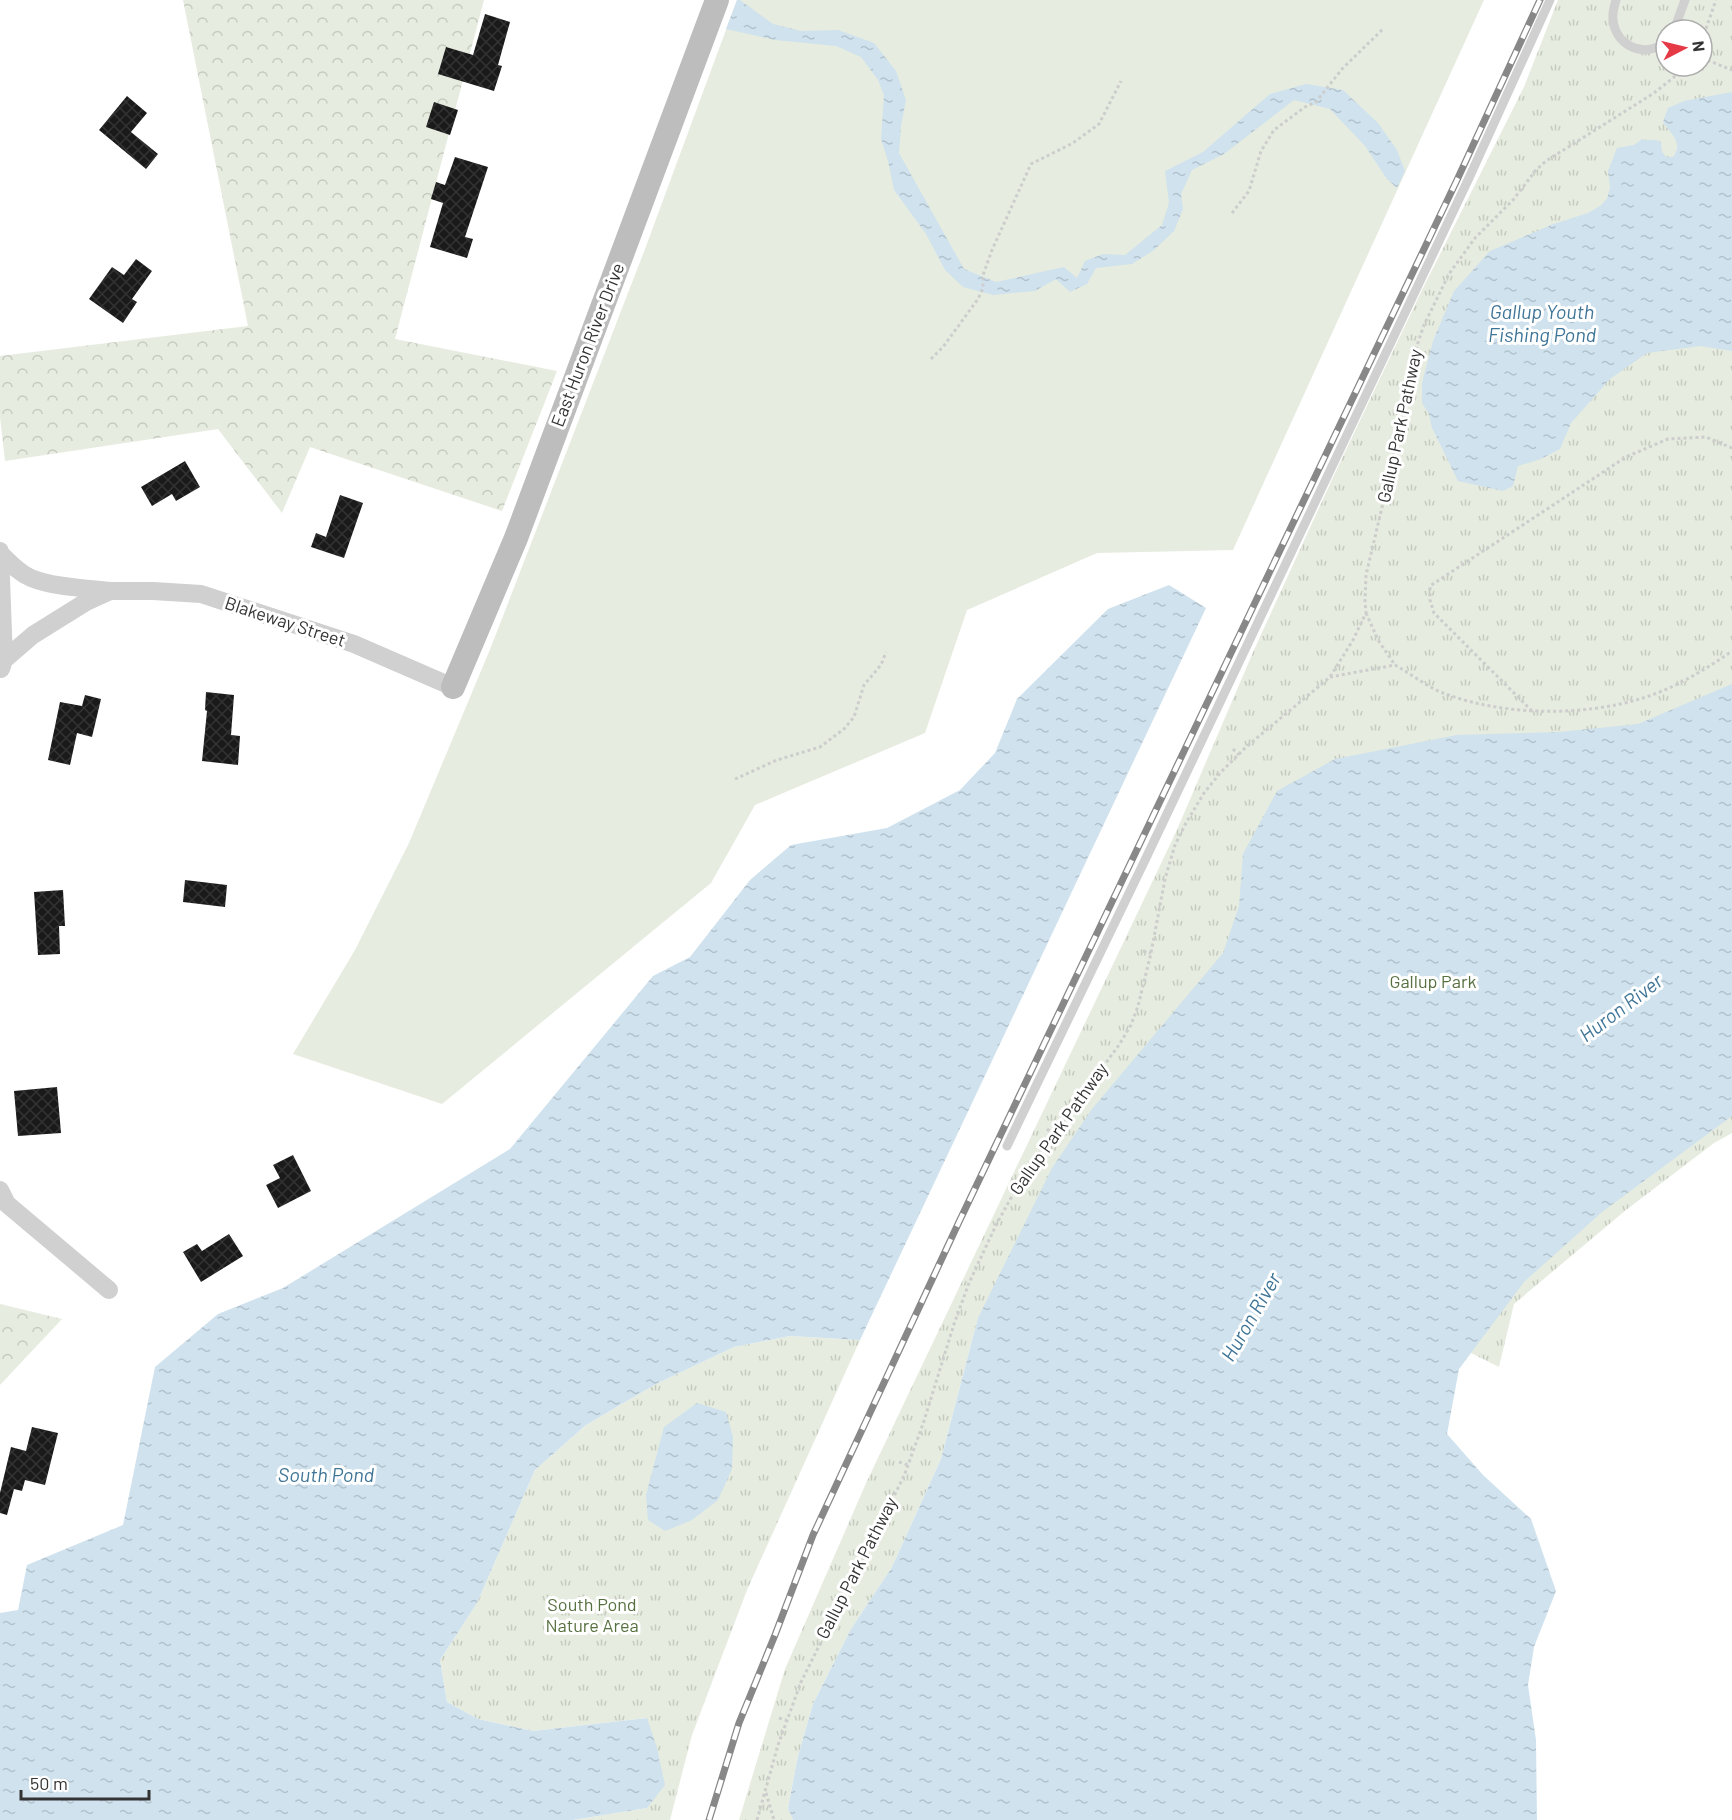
<svg xmlns="http://www.w3.org/2000/svg" width="1732" height="1820" font-family="Barlow,sans-serif">
  <style>
    .grass { fill: #e6ecdf }
    .forest { fill: url(#forest-crowns) }
    .park { fill: url(#park-tufts); fill-rule: evenodd }
    .water { fill: url(#water-ripples) }
    .building { fill: url(#building-cross-hatch) }
    .lines { fill: none; stroke-linecap: round; stroke-linejoin: round }
    .path { stroke: #cdcdcd; stroke-width: 3; stroke-dasharray: 3 3; stroke-linecap: butt }
    .lane { stroke: #d0d0d0; stroke-width: 9 }
    .street { stroke: #d0d0d0; stroke-width: 18 }
    .secondary { stroke: #bdbdbd; stroke-width: 24 }
    .rail-casing { stroke: #888; stroke-width: 7 }
    .rail { stroke: #fff; stroke-width: 4.5; stroke-dasharray: 14; stroke-linecap: butt }
    .labels { text-anchor: middle; stroke-width: 6; stroke-linejoin: round; paint-order: stroke }
    .street-label { font-size: 18px; fill: #333; stroke: #fff }
    .park-label { font-size: 18px; fill: #56703f; stroke: #fff }
    .water-label { font-size: 20px; font-style: italic; fill: #3f7597; stroke: #fff }
  </style>
  <defs>
    <pattern id="forest-crowns" width="20" height="18" patternUnits="userSpaceOnUse" patternTransform="scale(1.5)"><rect width="20" height="18" fill="#e6ecdf"/><path d="M2 6a3 3 0 1 1 6 0M12 15a3 3 0 1 1 6 0" fill="none" stroke="#c6cbc0"/></pattern>
    <pattern id="park-tufts" width="24" height="20" patternUnits="userSpaceOnUse" patternTransform="scale(1.5)"><rect width="24" height="20" fill="#e6ecdf"/><path d="M3 7l-1-3M5 7V3M7 7l1-3M15 17l-1-3M17 17v-4M19 17l1-3" fill="none" stroke="#c6cbc0"/></pattern>
    <pattern id="water-ripples" width="26" height="14" patternUnits="userSpaceOnUse" patternTransform="scale(1.5)"><rect width="26" height="14" fill="#cfe2ee"/><path d="M2 4q2-2 4 0t4 0M15 11q2-2 4 0t4 0" fill="none" stroke="#b2c2cd"/></pattern>
    <pattern id="building-cross-hatch" width="8" height="8" patternUnits="userSpaceOnUse" patternTransform="scale(1.5)"><rect width="8" height="8" fill="#1a1a1a"/><path d="M0 0l8 8M0 8l8-8" fill="none" stroke="#333"/></pattern>
  </defs>
  <rect width="100%" height="100%" fill="#fff"/>
  <!-- grass -->
  <path class="grass" d="M 737,0 L 1484,0 L 1233,550 L 1097,553 L 967,610 L 925,733 L 755,805 L 711,883 L 442,1104 L 293,1054 L 355,950 L 409,843 L 491,647 L 645,249 Z"/>
  <!-- forest -->
  <path class="forest" d="M 183,0 L 484,0 L 395,339 L 557,371 L 502,511 L 310,447 L 282,513 L 218,429 L 5,461 L 0,417 L 0,356 L 248,326 Z
    M 0,1304 L 62,1319 L 0,1385 Z"/>
  <!-- park -->
  <path class="park" d="M 1558,0 L 1732,0 L 1732,1133 L 1714,1143 L 1626,1210 L 1514,1304 L 1499,1367 L 1471,1353 L 978,1318 L 941,1459 L 892,1567 L 851,1629 L 813,1704 L 798,1756 L 788,1808 L 793,1820 L 739,1820 L 785,1669 L 867,1481 L 1176,832 L 1254,650 L 1335,473 L 1422,290 L 1524,87 ZM 1666,30 L 1702,30 L 1702,66 L 1666,66 Z
    M 790,1336 L 860,1340 L 747,1590 L 692,1735 L 670,1820 L 573,1820 L 647,1808 L 647,1718 L 533,1731 L 478,1719 L 447,1702 L 440,1660 L 477,1603 L 535,1470 L 586,1425 L 656,1384 L 734,1347 Z"/>
  <!-- water -->
  <path class="water" d="M 737,0 L 740,0 L 773,24 L 801,31 L 838,30 L 874,43 L 896,71 L 906,100 L 901,126 L 899,153 L 964,269 L 996,282 L 1064,267 L 1077,278 L 1085,261 L 1103,254 L 1125,255 L 1162,225 L 1169,203 L 1165,171 L 1203,152 L 1270,94 L 1306,84 L 1343,90 L 1378,123 L 1397,150 L 1405,171 L 1397,188 L 1387,179 L 1365,146 L 1330,109 L 1294,100 L 1224,154 L 1192,170 L 1181,194 L 1183,209 L 1174,231 L 1154,250 L 1132,264 L 1096,268 L 1087,284 L 1070,292 L 1056,279 L 1035,291 L 993,295 L 963,287 L 945,270 L 926,234 L 894,190 L 888,161 L 881,139 L 884,95 L 878,80 L 861,57 L 836,46 L 775,40 L 726,29 Z
    M 1732,92 L 1732,351 L 1700,346 L 1647,353 L 1610,379 L 1571,423 L 1560,449 L 1541,459 L 1518,466 L 1513,486 L 1503,491 L 1458,481 L 1432,428 L 1429,414 L 1422,403 L 1422,383 L 1433,341 L 1454,291 L 1490,251 L 1551,225 L 1588,213 L 1600,206 L 1607,199 L 1610,188 L 1608,171 L 1617,148 L 1634,145 L 1642,139 C 1648,142 1654,138 1661,142 L 1662,152 L 1666,157 L 1673,157 C 1684,143 1671,134 1663,122 L 1668,108 L 1684,101 Z
    M 1169,585 L 1206,608 L 860,1340 L 790,1336 L 734,1347 L 656,1384 L 586,1425 L 535,1470 L 477,1603 L 440,1660 L 447,1702 L 478,1719 L 533,1731 L 647,1718 L 657,1748 L 665,1785 L 647,1808 L 573,1820 L 0,1820 L 0,1613 L 18,1610 L 27,1565 L 123,1525 L 155,1367 L 218,1314 L 283,1288 L 510,1149 L 653,976 L 690,957 L 750,880 L 791,845 L 887,828 L 960,790 L 995,753 L 1017,699 L 1108,609 Z
    M 1732,684 L 1732,1116 L 1602,1212 L 1524,1282 L 1459,1369 L 1447,1434 L 1483,1475 L 1531,1519 L 1556,1591 L 1534,1647 L 1528,1685 L 1536,1740 L 1537,1820 L 793,1820 L 788,1808 L 798,1756 L 813,1704 L 851,1629 L 892,1567 L 941,1459 L 978,1318 L 1052,1168 L 1092,1109 L 1223,953 L 1239,906 L 1243,854 L 1277,791 L 1335,759 L 1457,735 L 1559,732 L 1638,724 Z
    M 697,1403 L 726,1412 L 733,1437 L 732,1469 L 718,1500 L 692,1520 L 665,1531 L 648,1520 L 646,1495 L 664,1427 Z"/>
  <!-- building -->
  <path class="building" d="M 485,14 L 510,22 L 498,65 L 502,66 L 494,91 L 438,74 L 446,47 L 473,55 Z
    M 127,96 L 147,113 L 131,132 L 158,154 L 146,169 L 99,130 Z
    M 434,102 L 458,110 L 450,135 L 426,127 Z
    M 455,157 L 488,167 L 465,237 L 473,239 L 467,258 L 430,247 L 443,203 L 431,199 L 436,182 L 445,185 Z
    M 136,259 L 152,271 L 132,299 L 137,302 L 123,323 L 89,299 L 112,267 L 124,275 Z
    M 185,461 L 200,487 L 176,501 L 172,494 L 152,506 L 141,487 Z
    M 340,495 L 363,503 L 344,558 L 311,547 L 316,533 L 326,537 Z
    M 206,692 L 234,695 L 231,735 L 240,736 L 238,765 L 202,761 L 207,711 L 205,710 Z
    M 85,695 L 101,699 L 92,737 L 77,733 L 70,765 L 48,760 L 60,702 L 82,706 Z
    M 185,880 L 227,885 L 225,907 L 183,902 Z
    M 63,890 L 65,926 L 59,926 L 60,954 L 38,955 L 34,892 Z
    M 57,1087 L 61,1133 L 18,1136 L 14,1091 Z
    M 293,1155 L 311,1191 L 278,1208 L 266,1185 L 280,1178 L 273,1165 Z
    M 229,1234 L 243,1256 L 201,1282 L 183,1252 L 197,1244 L 202,1251 Z
    M 32,1427 L 58,1433 L 45,1485 L 25,1480 L 22,1491 L 14,1489 L 7,1515 L 0,1513 L 0,1493 L 11,1447 L 26,1451 Z"/>
  <g class="lines">
    <!-- path -->
    <path class="path" d="M 1702,40 L 1716,0
      M 1702,58 L 1732,70
      M 1232,213 L 1249,191 L 1261,151 L 1274,130 L 1305,107 L 1316,102 L 1342,69 L 1384,28
      M 931,359 L 943,347 L 978,299 L 983,288 L 983,275 L 992,250 L 1031,164 L 1073,143 L 1099,124 L 1121,81
      M 1366,613 L 1378,640 L 1395,665
      M 1330,677 L 1395,665 C 1411,674 1426,686 1443,693 C 1503,716 1582,717 1643,698 C 1675,688 1705,670 1732,651
      M 1532,711 L 1434,613 L 1430,600 L 1430,586 L 1626,457 L 1668,439 L 1706,437 L 1732,448
      M 1233,749 L 1239,755
      M 735,779 L 777,760 L 820,747 L 844,729 L 854,717 L 864,685 L 881,665 L 886,652
      M 1143,951 L 1151,953
      M 1047,1129 L 1054,1135
      M 899,1462 L 908,1465
      M 779,1718 L 786,1720
      M 766,1793 L 774,1820
      M 757,1820 L 778,1745 L 801,1682 L 904,1476 L 923,1424 L 954,1324 L 969,1283 L 996,1225 L 1026,1171 L 1119,1045 L 1131,1025 L 1138,1006 L 1151,953 L 1165,879 L 1175,845 L 1186,823 L 1204,793 L 1221,772 L 1246,747 L 1330,677 L 1353,640 L 1366,613 L 1365,601 L 1366,575 L 1389,478 L 1410,366 L 1424,325 L 1449,274 L 1475,238 L 1513,200 L 1536,170 L 1546,161 L 1654,93 L 1688,66"/>
    <!-- lane -->
    <path class="lane" d="M 1616,0 C 1615,4 1613,10 1613,14 C 1611,44 1644,61 1666,41
      M 1674,30 L 1685,0
      M 1007,1146 L 1146,858 L 1469,178 L 1550,0"/>
    <!-- street -->
    <path class="street" d="M 0,551 L 4,660 L 1,669
      M 1,554 C 10,563 19,573 31,578 C 53,587 85,588 110,591
      M 4,660 L 33,635 L 86,602 L 110,591 L 153,591 L 201,594 L 354,644 L 453,687
      M 0,1190 L 7,1204 L 109,1290"/>
    <!-- secondary -->
    <path class="secondary" d="M 453,687 L 516,538 L 717,0"/>
    <defs>
      <path id="rail" d="M 709,1820 L 739,1723 L 775,1635 L 813,1535 L 958,1224 L 1457,180 L 1540,0"/>
    </defs>
    <!-- rail casing -->
    <use href="#rail" class="rail-casing"/>
    <!-- rail -->
    <use href="#rail" class="rail"/>
  </g>
  <g class="labels">
    <!-- street labels -->
    <g class="street-label">
      <text transform="translate(588 345) rotate(-69)" y="6">East Huron River Drive</text>
      <text transform="translate(1400 426) rotate(-78)" y="6">Gallup Park Pathway</text>
      <text transform="translate(285 622) rotate(18)" y="6">Blakeway Street</text>
      <text transform="translate(1059 1129) rotate(-55)" y="6">Gallup Park Pathway</text>
      <text transform="translate(857 1568) rotate(-63)" y="6">Gallup Park Pathway</text>
    </g>
    <!-- park labels -->
    <g class="park-label">
      <text x="1433" y="988">Gallup Park</text>
      <text x="592" y="1611">South Pond<tspan x="592" dy="21">Nature Area</tspan></text>
    </g>
    <!-- water labels -->
    <g class="water-label">
      <text x="1542" y="319">Gallup Youth<tspan x="1542" dy="23">Fishing Pond</tspan></text>
      <text transform="translate(1621 1008) rotate(-37)" y="7">Huron River</text>
      <text transform="translate(1251 1317) rotate(-60)" y="7">Huron River</text>
      <text x="326" y="1482">South Pond</text>
    </g>
  </g>
  <!-- north arrow -->
  <g transform="translate(1684 48) rotate(83)"><circle r="28" fill="#ffffff" stroke="#adadad" stroke-width="1.5"/>
  <path d="M0-4.5L10 22L0 15L-10 22Z" fill="#e63946"/>
  <text y="-9" font-size="16" font-weight="bold" text-anchor="middle" fill="#333333">N</text>
  </g>
  <!-- scale -->
  <path d="M21 1790v9h128v-9" fill="none" stroke="#333333" stroke-width="3"/>
  <text x="30" y="1790" font-size="18" fill="#333333" stroke="#ffffff" stroke-width="4.5" paint-order="stroke">50 m</text>
</svg>
